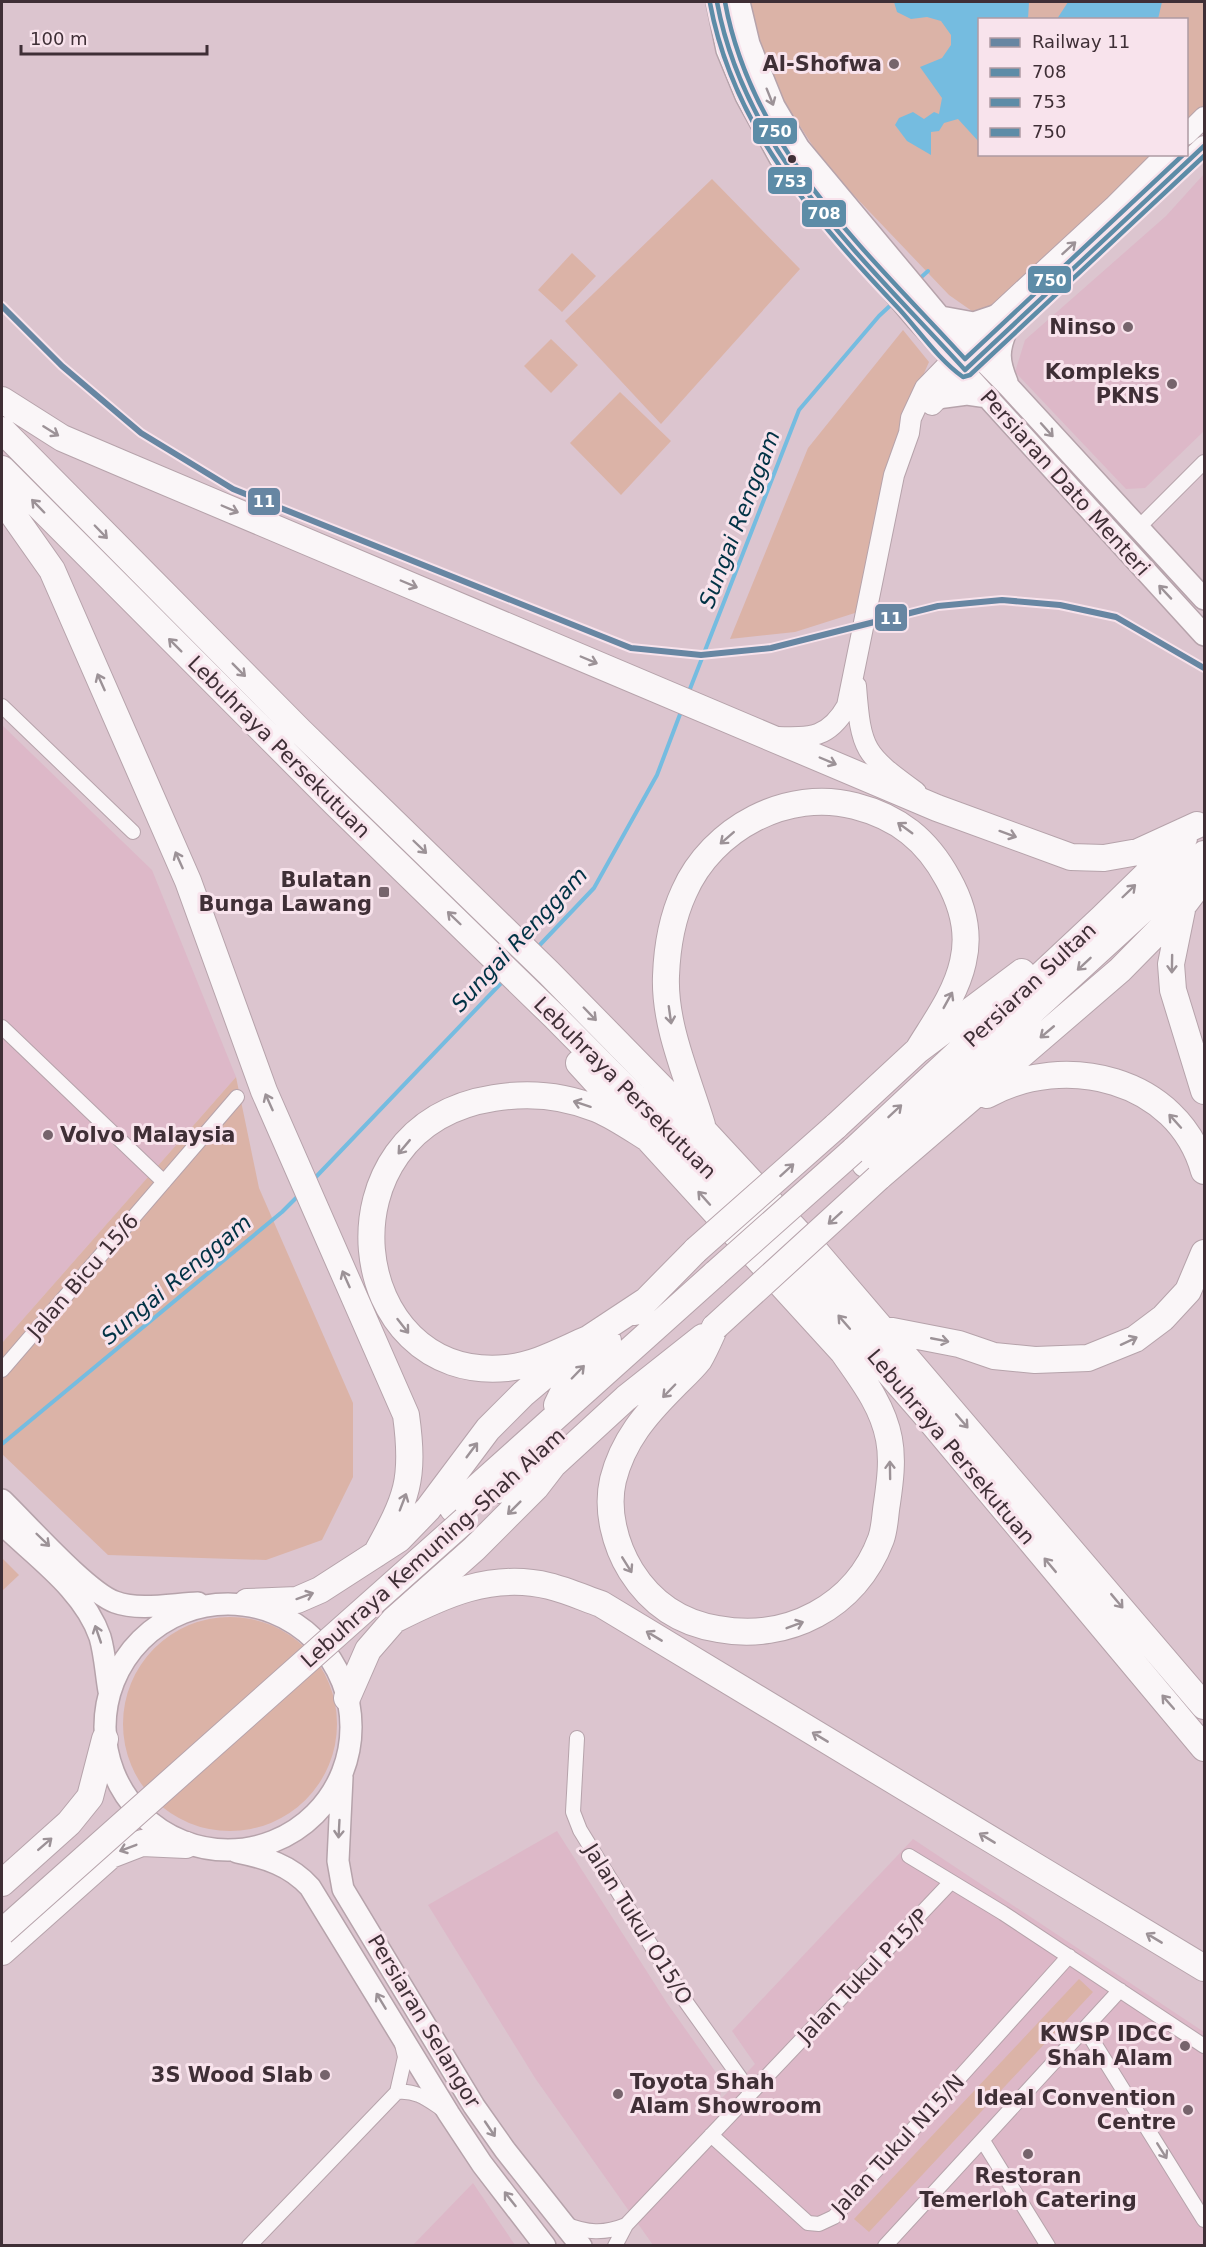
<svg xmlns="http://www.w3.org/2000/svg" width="1206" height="2247" font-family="'DejaVu Sans',sans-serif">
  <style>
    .built { fill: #ddb8c8 }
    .green { fill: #dbb3a7 }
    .water { fill: #75bce0 }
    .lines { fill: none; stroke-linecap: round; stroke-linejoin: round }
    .stream { stroke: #75bce0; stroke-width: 4 }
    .street-casing { stroke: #b6a3ab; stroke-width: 16 }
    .secondary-casing { stroke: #b6a3ab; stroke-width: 22 }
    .primary-casing { stroke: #b6a3ab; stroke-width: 24 }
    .highway-casing { stroke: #b6a3ab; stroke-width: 28 }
    .street { stroke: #faf6f8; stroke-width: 14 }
    .secondary { stroke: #faf6f8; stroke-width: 20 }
    .primary { stroke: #faf6f8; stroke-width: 21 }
    .highway { stroke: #faf6f8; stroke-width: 26 }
    .highway-bridge-casing { stroke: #b6a3ab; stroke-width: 28; stroke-linecap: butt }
    .highway-bridge { stroke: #faf6f8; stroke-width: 26 }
    .bus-1-casing { stroke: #f8e3ec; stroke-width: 9 }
    .bus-2-casing { stroke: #f8e3ec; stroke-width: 9 }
    .bus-3-casing { stroke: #f8e3ec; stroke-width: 9 }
    .bus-1 { stroke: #5d8ca7; stroke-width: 4.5 }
    .bus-2 { stroke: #5d8ca7; stroke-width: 4.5 }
    .bus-3 { stroke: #5d8ca7; stroke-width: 4.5 }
    .rail-1-casing { stroke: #f8e3ec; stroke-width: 10 }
    .rail-1 { stroke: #6786a2; stroke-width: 6 }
    .oneway { stroke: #9c9297 }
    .poi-dot { fill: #76646c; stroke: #f8e3ec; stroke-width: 2 }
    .bus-dot { fill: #3f2f36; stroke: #f8e3ec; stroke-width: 2 }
    .labels { text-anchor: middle; stroke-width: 6; stroke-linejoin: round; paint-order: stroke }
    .poi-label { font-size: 21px; font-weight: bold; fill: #3f2f36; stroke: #f8e3ec; text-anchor: end }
    .street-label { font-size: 21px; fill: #3f2f36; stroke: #f8e3ec }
    .water-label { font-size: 22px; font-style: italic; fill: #003245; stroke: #f8e3ec }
    .line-badge { stroke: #f8e3ec; stroke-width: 2 }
    .badge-label { font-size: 16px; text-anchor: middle; font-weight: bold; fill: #fff }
  </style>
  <rect width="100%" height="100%" fill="#dcc5cf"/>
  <!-- built -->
  <path class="built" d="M 1204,174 L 1204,431 L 1145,488 L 1126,489 L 1015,372 L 1025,340 L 1166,216 Z
    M 2,725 L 152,870 L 236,1077 L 2,1343 Z
    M 557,1831 L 667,2003 L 722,2081 L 720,2100 L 755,2064 L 732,2031 L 913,1839 L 1204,2032 L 1204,2245 L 653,2245 L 535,2078 L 428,1905 Z
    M 473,2183 L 515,2245 L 413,2245 Z"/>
  <!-- green -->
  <path class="green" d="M 749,2 L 1204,2 L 1204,112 L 1187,129 L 1186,20 L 980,20 L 980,154 L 1159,155 L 1003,299 L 979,316 L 949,295 L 825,165 L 775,87 L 758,43 Z
    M 712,179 L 800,269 L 661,424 L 565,321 Z
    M 572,253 L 596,276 L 562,312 L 538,290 Z
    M 903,330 L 929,362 L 901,425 L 858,612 L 795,632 L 730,639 L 808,448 Z
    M 551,339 L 578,365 L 551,393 L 524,366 Z
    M 620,392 L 671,441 L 621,495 L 570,443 Z
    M 236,1077 L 259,1188 L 353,1403 L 353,1477 L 322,1540 L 266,1560 L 108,1555 L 2,1454 L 2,1343 Z
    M 2,1558 L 19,1575 L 2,1591 Z
    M123 1724a107 107 0 1 1 214 0a107 107 0 1 1-214 0Z
    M 1079,1979 L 1093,1992 L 869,2232 L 854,2219 Z"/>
  <!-- water -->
  <path class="water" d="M 894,2 L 1029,2 L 1028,19 L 980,20 L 979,142 L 958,119 L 944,123 L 939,131 L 931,132 L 931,155 L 907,141 L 895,125 L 899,118 L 913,112 L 924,119 L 934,112 L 939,114 L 942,98 L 920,67 L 942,58 L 951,45 L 951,35 L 941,21 L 927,17 L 911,19 L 897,12 Z
    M 1068,2 L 1162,2 L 1158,19 L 1057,19 Z"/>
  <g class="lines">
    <!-- stream -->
    <path class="stream" d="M 917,281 L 928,271
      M 688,694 L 799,410 L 879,316 L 894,302
      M 536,949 L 594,888 L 657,775 L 682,709
      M 313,1180 L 505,979
      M 2,1444 L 282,1212 L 300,1194"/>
    <defs>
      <path id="street" d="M 1139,527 L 1204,462
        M 2,706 L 133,832
        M 2,1027 L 164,1182
        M 2,1370 L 237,1097
        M 577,1738 L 573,1812 L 580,1830 L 686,2002 L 751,2093
        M 909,1856 L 1003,1913 L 1204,2046
        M 1086,2030 L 1204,2220
        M 397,2092 L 405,2057 L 402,2044
        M 711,2135 L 808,2223 L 819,2224 L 834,2217 L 1069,1956
        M 983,2141 L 1048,2246
        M 565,2224 C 587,2233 604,2234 626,2225
        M 249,2246 L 397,2092 C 416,2090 427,2099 442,2109
        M 615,2246 L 626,2225 L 950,1883
        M 885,2246 L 1120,1990"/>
      <path id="secondary" d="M 1186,135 L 1204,117
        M 932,405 L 979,356 L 1204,146
        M 856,686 C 861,751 864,754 916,792
        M 776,737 C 811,738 829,738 847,706 L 894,475 L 909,433 L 911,418 L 925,388 L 995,316 L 1115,205 L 1166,154"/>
      <path id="primary" d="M 717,2 L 727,50 L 746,96 L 780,158 L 917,320 L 1204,635
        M 739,2 L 749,44 L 774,106 L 799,148 L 940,317 L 1009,387 L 1204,599
        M 941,317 L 974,323 L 995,316
        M 1007,329 C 998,350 998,360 1007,382
        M 937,398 L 967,394 L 988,397
        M 2,1500 C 26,1523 87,1592 115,1602 C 139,1611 172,1604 198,1603
        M 2,1524 C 36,1557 84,1590 100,1637 C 105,1654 106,1674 109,1691
        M105 1727a123 123 0 1 1 246 0a123 123 0 1 1-246 0Z
        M 342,1777 L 338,1861 L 343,1889 L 474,2106 L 505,2150 L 581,2246
        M 237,1852 C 266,1858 290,1865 310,1887 L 449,2114 L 482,2164 L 545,2246"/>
      <path id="highway" d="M 2,400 L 62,438 L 123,464 L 937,808 L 1071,857 L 1104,858 L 1138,852 L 1197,825
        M 2,430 L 299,730 L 549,973 L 704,1131 L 816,1252 L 1204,1706
        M 2,469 L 336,804 L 554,1016 L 756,1220 L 924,1413 L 1204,1748
        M 2,499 L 52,570 L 188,881 L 264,1091 L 406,1415 C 415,1480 407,1498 376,1554
        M 1182,910 L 1171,964 L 1173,990 L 1204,1091
        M 579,1063 L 854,1364
        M 987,1095 C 1064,1052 1178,1078 1204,1171
        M 702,1125 C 688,1078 664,1026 666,976 C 667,948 672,918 684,892 C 712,828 788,788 855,806 C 898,817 927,840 948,879 C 962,904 970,933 963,962 C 956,994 935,1022 918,1050
        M 835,1127 L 918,1050 L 1022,972
        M 853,1151 L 1102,918 L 1184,838
        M 865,1164 L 1204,854
        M 878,1178 L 1120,970 L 1182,907 L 1204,878
        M 635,1312 L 696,1250
        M 715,1327 C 710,1338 705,1350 699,1360 C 692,1369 682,1378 674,1386 C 646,1414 623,1440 613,1480 C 606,1510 615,1545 631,1571 C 651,1603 680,1623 718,1629 C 787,1642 856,1607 881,1539 C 885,1528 885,1514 887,1503 C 890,1482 893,1460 889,1439 C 883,1406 862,1379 843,1352
        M 882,1329 L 959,1344 L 994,1356 L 1035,1360 L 1088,1358 L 1135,1339 L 1163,1318 L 1188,1291 L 1204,1253
        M 588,1339 C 562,1350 536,1365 507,1368 C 344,1384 314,1126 494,1098 C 530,1092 563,1095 597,1109 C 616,1117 634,1130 652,1141
        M 557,1405 L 567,1384 L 608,1341
        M 498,1490 L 547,1467
        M 453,1509 L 716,1273
        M 247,1602 L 297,1600 L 320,1590 L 399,1539 L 428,1509 L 488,1429 L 523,1394 L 588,1339 L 647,1300
        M 394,1620 C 443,1595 492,1572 549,1586 C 566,1590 584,1598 601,1604 L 1204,1968
        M 347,1698 L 368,1650 L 394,1620 L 474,1549 L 536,1487 L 553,1465 L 626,1398 L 703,1337
        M 2,1883 L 69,1823 L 90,1797 L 105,1739
        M 2,1952 L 111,1855 L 142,1843 L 186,1845"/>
    </defs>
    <!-- street casing -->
    <use href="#street" class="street-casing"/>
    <!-- secondary casing -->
    <use href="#secondary" class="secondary-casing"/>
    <!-- primary casing -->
    <use href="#primary" class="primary-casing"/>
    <!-- highway casing -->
    <use href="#highway" class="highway-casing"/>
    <!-- street -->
    <use href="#street" class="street"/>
    <!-- secondary -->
    <use href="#secondary" class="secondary"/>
    <!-- primary -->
    <use href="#primary" class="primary"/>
    <!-- highway -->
    <use href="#highway" class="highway"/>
    <defs>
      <path id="highway-bridge" d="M 696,1250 L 835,1127
        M 716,1273 L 853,1151
        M 715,1327 L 878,1178
        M 2,1932 L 465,1520"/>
    </defs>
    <!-- highway-bridge casing -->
    <use href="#highway-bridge" class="highway-bridge-casing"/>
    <!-- highway-bridge -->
    <use href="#highway-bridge" class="highway-bridge"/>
    <defs>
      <path id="bus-1" d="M 717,2 C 745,154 865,260 965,370 L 1204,146"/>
      <path id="bus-2" d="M 710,3 C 733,128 816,221 900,310 C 920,332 939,360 963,377 L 970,375 L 1204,156"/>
      <path id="bus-3" d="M 725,2 C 752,150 868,253 965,359 L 1184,154"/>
    </defs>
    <!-- bus-1 casing -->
    <use href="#bus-1" class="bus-1-casing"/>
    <!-- bus-2 casing -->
    <use href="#bus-2" class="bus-2-casing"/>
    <!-- bus-3 casing -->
    <use href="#bus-3" class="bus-3-casing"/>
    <!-- bus-1 -->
    <use href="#bus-1" class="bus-1"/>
    <!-- bus-2 -->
    <use href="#bus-2" class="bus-2"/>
    <!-- bus-3 -->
    <use href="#bus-3" class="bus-3"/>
    <defs>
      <path id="rail-1" d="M 2,306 L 62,366 L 141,433 L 233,489 L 631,648 L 701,655 L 771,648 L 938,606 L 1002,600 L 1060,605 L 1116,617 L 1204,668"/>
    </defs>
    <!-- rail-1 casing -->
    <use href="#rail-1" class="rail-1-casing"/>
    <!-- rail-1 -->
    <use href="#rail-1" class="rail-1"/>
  </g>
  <!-- one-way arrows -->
  <defs><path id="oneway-shaft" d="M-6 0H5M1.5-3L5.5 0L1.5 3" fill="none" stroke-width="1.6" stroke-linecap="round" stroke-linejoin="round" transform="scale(1.5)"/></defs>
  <g class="oneway">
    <use href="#oneway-shaft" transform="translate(770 97) rotate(68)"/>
    <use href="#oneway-shaft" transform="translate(1069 248) rotate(-42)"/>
    <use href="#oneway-shaft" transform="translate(1047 430) rotate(48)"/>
    <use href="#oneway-shaft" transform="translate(51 431) rotate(32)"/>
    <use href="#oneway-shaft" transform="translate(38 506) rotate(-134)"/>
    <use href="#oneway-shaft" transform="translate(230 509) rotate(23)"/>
    <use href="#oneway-shaft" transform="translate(101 532) rotate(46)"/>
    <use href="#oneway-shaft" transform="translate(409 584) rotate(23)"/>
    <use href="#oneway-shaft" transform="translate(1165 592) rotate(-133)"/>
    <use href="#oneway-shaft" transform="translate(175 645) rotate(-135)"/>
    <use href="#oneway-shaft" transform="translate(589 660) rotate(23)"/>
    <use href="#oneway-shaft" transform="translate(239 670) rotate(45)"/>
    <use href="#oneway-shaft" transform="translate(101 682) rotate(-114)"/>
    <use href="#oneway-shaft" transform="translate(828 761) rotate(23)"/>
    <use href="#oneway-shaft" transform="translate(905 828) rotate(-144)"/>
    <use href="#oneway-shaft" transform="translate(1008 834) rotate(20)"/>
    <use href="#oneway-shaft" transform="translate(727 838) rotate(139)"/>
    <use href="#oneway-shaft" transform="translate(420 847) rotate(44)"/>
    <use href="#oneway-shaft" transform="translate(179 860) rotate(-114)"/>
    <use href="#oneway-shaft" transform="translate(1129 891) rotate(-44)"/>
    <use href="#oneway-shaft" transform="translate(454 918) rotate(-136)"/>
    <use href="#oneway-shaft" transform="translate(1084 964) rotate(137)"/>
    <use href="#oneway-shaft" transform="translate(1172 964) rotate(91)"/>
    <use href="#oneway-shaft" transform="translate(948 1000) rotate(-61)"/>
    <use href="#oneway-shaft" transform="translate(590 1014) rotate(46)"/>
    <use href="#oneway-shaft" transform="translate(670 1015) rotate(82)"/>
    <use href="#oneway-shaft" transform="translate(1047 1032) rotate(140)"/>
    <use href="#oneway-shaft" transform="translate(269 1102) rotate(-114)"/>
    <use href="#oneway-shaft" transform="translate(582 1104) rotate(-162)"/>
    <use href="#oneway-shaft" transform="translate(895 1111) rotate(-43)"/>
    <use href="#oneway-shaft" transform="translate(1175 1121) rotate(-132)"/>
    <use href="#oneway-shaft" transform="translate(404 1147) rotate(130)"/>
    <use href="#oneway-shaft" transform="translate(787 1170) rotate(-42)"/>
    <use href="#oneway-shaft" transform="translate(704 1198) rotate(-132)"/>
    <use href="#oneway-shaft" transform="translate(835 1218) rotate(138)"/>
    <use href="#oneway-shaft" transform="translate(346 1279) rotate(-114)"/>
    <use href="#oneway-shaft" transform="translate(844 1322) rotate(-131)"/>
    <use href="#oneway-shaft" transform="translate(403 1326) rotate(52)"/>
    <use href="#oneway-shaft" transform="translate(940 1340) rotate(11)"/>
    <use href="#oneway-shaft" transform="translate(1129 1341) rotate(-25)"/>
    <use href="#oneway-shaft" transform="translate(578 1372) rotate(-46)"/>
    <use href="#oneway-shaft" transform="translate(669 1391) rotate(134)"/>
    <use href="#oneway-shaft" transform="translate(962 1421) rotate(49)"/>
    <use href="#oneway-shaft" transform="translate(472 1450) rotate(-53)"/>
    <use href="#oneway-shaft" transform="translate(890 1470) rotate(-91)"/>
    <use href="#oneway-shaft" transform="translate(403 1502) rotate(-69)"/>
    <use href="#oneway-shaft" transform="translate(514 1508) rotate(135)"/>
    <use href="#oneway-shaft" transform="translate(43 1540) rotate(44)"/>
    <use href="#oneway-shaft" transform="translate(627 1565) rotate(58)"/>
    <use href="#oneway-shaft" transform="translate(1050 1565) rotate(-130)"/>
    <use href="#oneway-shaft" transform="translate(305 1596) rotate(-20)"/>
    <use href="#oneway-shaft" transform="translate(1117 1601) rotate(50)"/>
    <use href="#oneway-shaft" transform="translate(795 1625) rotate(-21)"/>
    <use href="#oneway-shaft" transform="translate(98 1634) rotate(-109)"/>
    <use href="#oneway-shaft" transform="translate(654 1636) rotate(-149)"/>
    <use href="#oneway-shaft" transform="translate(1168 1702) rotate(-131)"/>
    <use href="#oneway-shaft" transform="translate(820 1737) rotate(-149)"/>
    <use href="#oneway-shaft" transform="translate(339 1829) rotate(93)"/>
    <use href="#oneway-shaft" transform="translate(987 1838) rotate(-149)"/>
    <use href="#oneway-shaft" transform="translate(45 1844) rotate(-41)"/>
    <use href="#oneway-shaft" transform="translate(128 1848) rotate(159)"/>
    <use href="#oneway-shaft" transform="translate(1154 1938) rotate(-149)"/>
    <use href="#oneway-shaft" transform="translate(381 2001) rotate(-121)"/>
    <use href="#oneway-shaft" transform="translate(490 2129) rotate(56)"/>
    <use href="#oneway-shaft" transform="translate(1162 2151) rotate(58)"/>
    <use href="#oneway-shaft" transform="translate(510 2199) rotate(-128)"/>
  </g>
  <!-- markers -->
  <g class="poi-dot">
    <circle cx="894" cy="64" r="6"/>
    <circle cx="1128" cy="327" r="6"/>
    <circle cx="1172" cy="384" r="6"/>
    <rect x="378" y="886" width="12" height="12" rx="3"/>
    <circle cx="48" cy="1135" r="6"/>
    <circle cx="1185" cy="2046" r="6"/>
    <circle cx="325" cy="2075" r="6"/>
    <circle cx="618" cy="2094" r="6"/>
    <circle cx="1188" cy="2110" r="6"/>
    <circle cx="1028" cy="2154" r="6"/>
  </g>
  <circle class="bus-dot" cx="792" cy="159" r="5"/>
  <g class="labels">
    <!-- poi labels -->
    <g class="poi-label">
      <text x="882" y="71">Al-Shofwa</text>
      <text x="1116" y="334">Ninso</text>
      <text x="1160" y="379">Kompleks<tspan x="1160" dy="24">PKNS</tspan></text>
      <text x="372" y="887">Bulatan<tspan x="372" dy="24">Bunga Lawang</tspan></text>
      <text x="60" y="1142" text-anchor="start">Volvo Malaysia</text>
      <text x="1173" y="2041">KWSP IDCC<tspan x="1173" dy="24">Shah Alam</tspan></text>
      <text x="313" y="2082">3S Wood Slab</text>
      <text x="630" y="2089" text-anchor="start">Toyota Shah<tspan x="630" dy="24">Alam Showroom</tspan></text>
      <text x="1176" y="2105">Ideal Convention<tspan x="1176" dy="24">Centre</tspan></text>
      <text x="1028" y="2183" text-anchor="middle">Restoran<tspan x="1028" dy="24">Temerloh Catering</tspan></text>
    </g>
    <!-- street labels -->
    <g class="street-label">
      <text transform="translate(1065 483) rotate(48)" y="7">Persiaran Dato Menteri</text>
      <text transform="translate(279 747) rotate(45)" y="7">Lebuhraya Persekutuan</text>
      <text transform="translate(1030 985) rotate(-43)" y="7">Persiaran Sultan</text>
      <text transform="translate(625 1088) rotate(45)" y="7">Lebuhraya Persekutuan</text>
      <text transform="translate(83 1276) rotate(-49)" y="7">Jalan Bicu 15/6</text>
      <text transform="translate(951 1447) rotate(50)" y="7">Lebuhraya Persekutuan</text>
      <text transform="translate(433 1548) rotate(-42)" y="7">Lebuhraya Kemuning–Shah Alam</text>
      <text transform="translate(638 1924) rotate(58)" y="7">Jalan Tukul O15/O</text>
      <text transform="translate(863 1976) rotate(-46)" y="7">Jalan Tukul P15/P</text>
      <text transform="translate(424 2021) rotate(59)" y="7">Persiaran Selangor</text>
      <text transform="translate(898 2145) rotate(-47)" y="7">Jalan Tukul N15/N</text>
    </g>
    <!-- water labels -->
    <g class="water-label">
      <text transform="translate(739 519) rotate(-69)" y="8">Sungai Renggam</text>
      <text transform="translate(519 939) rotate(-47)" y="8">Sungai Renggam</text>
      <text transform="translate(176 1279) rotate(-40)" y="8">Sungai Renggam</text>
    </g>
  </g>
  <g class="line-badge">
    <rect x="752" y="117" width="46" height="28" rx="6" fill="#5d8ca7"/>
    <rect x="767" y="166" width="46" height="29" rx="6" fill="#5d8ca7"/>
    <rect x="801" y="199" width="46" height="29" rx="6" fill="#5d8ca7"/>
    <rect x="1027" y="265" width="45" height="29" rx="6" fill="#5d8ca7"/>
    <rect x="247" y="487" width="34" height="29" rx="6" fill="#6786a2"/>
    <rect x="874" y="603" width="34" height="29" rx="6" fill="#6786a2"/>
  </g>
  <g class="badge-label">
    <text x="775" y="137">750</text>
    <text x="790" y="187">753</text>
    <text x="824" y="219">708</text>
    <text x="1050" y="286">750</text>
    <text x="264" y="507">11</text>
    <text x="891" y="624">11</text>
  </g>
  <!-- border -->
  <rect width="1206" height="2247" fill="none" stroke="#3f2f36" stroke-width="6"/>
  <!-- legend -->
  <rect x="978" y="18" width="210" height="138" fill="#f8e3ec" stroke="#ae9ba3" stroke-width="1.5"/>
  <rect x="990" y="38" width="30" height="9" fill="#6786a2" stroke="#ae9ba3" stroke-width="1.5"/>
  <text x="1032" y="48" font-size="18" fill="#3f2f36">Railway 11</text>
  <rect x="990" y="68" width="30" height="9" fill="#5d8ca7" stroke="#ae9ba3" stroke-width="1.5"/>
  <text x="1032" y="78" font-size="18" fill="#3f2f36">708</text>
  <rect x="990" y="98" width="30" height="9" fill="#5d8ca7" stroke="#ae9ba3" stroke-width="1.5"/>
  <text x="1032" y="108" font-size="18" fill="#3f2f36">753</text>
  <rect x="990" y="128" width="30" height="9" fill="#5d8ca7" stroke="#ae9ba3" stroke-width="1.5"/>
  <text x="1032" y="138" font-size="18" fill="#3f2f36">750</text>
  <!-- scale -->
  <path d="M21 45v9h186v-9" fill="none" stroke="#3f2f36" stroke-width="3"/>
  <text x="30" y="45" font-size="18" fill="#3f2f36" stroke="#f8e3ec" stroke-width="4.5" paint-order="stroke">100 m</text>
</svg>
